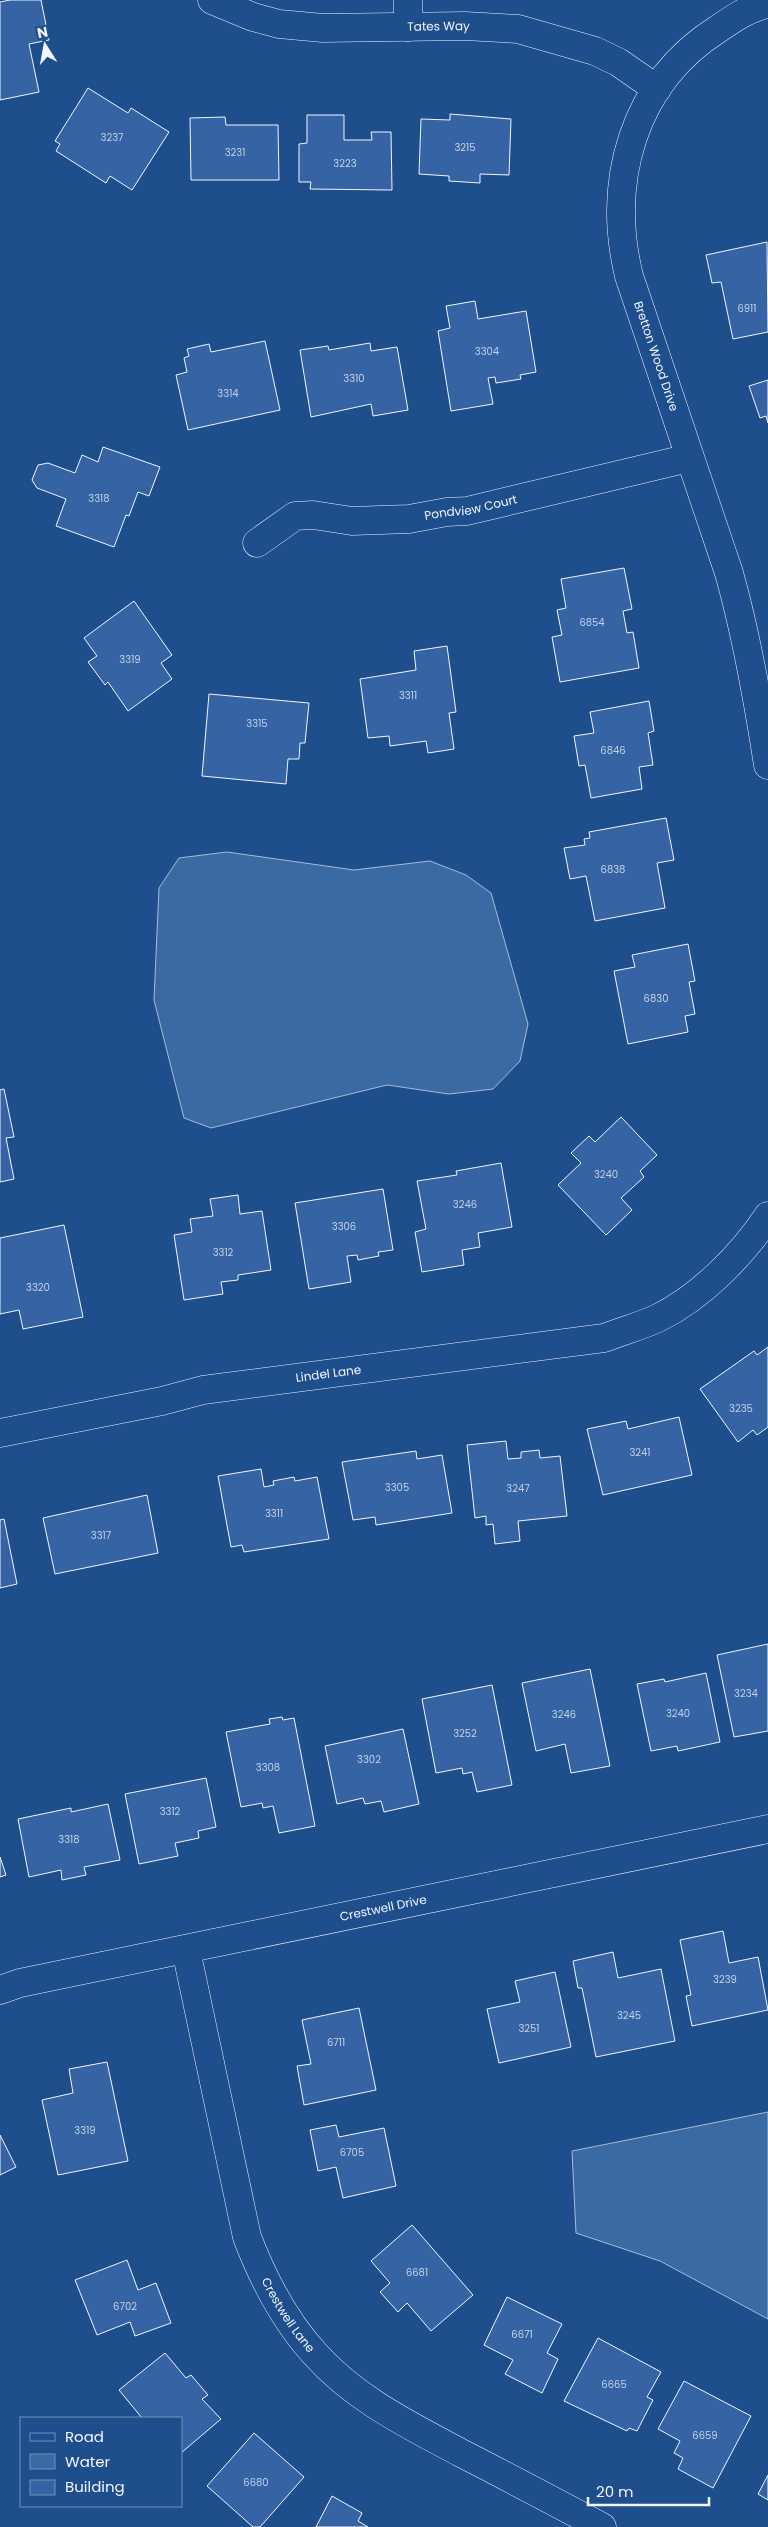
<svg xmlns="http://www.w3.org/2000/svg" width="768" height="2527" font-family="Poppins,sans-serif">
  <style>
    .water { fill: #3b69a3; stroke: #a8bbd7 }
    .building { fill: #3563a3; stroke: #f2f6ff }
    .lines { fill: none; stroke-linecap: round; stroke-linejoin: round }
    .minor-casing { stroke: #f2f6ff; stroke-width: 29 }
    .minor { stroke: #1f4e8c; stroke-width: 28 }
    .labels { text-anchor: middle; stroke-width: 4; stroke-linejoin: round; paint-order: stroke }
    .number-label { font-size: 10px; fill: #c3d1e8 }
    .street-label { font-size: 12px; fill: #f2f6ff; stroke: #1f4e8c }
  </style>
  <rect width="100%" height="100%" fill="#1f4e8c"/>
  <!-- water -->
  <path class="water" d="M 227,852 L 354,870 L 430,861 L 466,875 L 491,893 L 528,1024 L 520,1061 L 493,1089 L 449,1094 L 387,1085 L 211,1128 L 184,1118 L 154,1000 L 159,888 L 179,858 Z
    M 768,2112 L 768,2319 L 660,2261 L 576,2233 L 572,2151 Z"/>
  <!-- building -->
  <path class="building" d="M 10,0 L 41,0 L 49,40 L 29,44 L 39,92 L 0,100 L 0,2 Z
    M 88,88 L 128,113 L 131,108 L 169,132 L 132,190 L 110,176 L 106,183 L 56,151 L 60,144 L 55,141 Z
    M 450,114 L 511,119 L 509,175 L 480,174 L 480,183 L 449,181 L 449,176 L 419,174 L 421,119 L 450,120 Z
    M 307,115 L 344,115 L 344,140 L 372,140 L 371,132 L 391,132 L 392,190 L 310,189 L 311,182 L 299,182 L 299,144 L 307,143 Z
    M 225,117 L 226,125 L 278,125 L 279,180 L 191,180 L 190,118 Z
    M 767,242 L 768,332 L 733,339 L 721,282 L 712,283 L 706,255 Z
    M 475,301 L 478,319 L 526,311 L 536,372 L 520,375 L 521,379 L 496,383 L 495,377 L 488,378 L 493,404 L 451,411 L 438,331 L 450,328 L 446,306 Z
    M 265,341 L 280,410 L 188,430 L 176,375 L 187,372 L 184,358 L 189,356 L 187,349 L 209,344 L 211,352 Z
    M 370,343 L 371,351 L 397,347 L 408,410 L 373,416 L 371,404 L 311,417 L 300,350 L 328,346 L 329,350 Z
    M 768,380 L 768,423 L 766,416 L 760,418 L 749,386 Z
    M 103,447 L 160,467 L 149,496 L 138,492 L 129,516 L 126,515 L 114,547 L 56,526 L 66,499 L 37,488 L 32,480 L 38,465 L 48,463 L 75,473 L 82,455 L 98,462 Z
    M 624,568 L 632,609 L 623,611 L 627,633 L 633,632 L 639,668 L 560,682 L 552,637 L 562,635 L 557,610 L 566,608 L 561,579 Z
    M 134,601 L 172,655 L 161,663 L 172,679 L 128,711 L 108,682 L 105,685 L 88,662 L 97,656 L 84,638 Z
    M 447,646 L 456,712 L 449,713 L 454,749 L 428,753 L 426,741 L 390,746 L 389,736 L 368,738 L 360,679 L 416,670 L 414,651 Z
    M 209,694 L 309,703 L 305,743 L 300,743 L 299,759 L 288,759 L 286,784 L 202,776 Z
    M 649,701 L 654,731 L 648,733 L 653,765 L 639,767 L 642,789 L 591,798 L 585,765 L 579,766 L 574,736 L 594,733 L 590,712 Z
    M 666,818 L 674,860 L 657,863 L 665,908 L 595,921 L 586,876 L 570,879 L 564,848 L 585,845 L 584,839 L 590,838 L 589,832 Z
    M 688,944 L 695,981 L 689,982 L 695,1014 L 685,1016 L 688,1032 L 628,1044 L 614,971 L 635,967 L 632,955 Z
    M 4,1089 L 14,1137 L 6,1138 L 14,1179 L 0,1182 L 0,1090 Z
    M 621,1117 L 657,1155 L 640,1171 L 644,1177 L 621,1198 L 632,1210 L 606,1235 L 558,1185 L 581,1163 L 571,1153 L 589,1136 L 595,1142 Z
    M 501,1163 L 512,1227 L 478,1233 L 480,1247 L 462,1250 L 464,1265 L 422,1272 L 415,1232 L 426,1229 L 417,1181 L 457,1175 L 456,1171 Z
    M 383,1189 L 393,1250 L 378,1252 L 379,1256 L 358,1260 L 357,1255 L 347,1256 L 351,1282 L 309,1289 L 295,1203 Z
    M 238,1195 L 240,1214 L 262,1211 L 271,1270 L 238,1275 L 238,1280 L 221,1282 L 223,1294 L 184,1300 L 174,1235 L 192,1232 L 190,1219 L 213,1216 L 210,1199 Z
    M 64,1225 L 83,1317 L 23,1329 L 19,1310 L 0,1314 L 0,1238 Z
    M 768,1347 L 768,1427 L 757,1435 L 753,1430 L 738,1442 L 700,1389 L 754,1351 L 757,1355 Z
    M 679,1417 L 692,1475 L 603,1495 L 587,1429 L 626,1421 L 628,1429 Z
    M 506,1441 L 508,1459 L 521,1458 L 521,1452 L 539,1450 L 540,1458 L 560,1456 L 567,1516 L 518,1521 L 520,1541 L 495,1544 L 493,1524 L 486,1525 L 486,1516 L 475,1518 L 467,1445 Z
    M 416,1451 L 417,1459 L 442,1455 L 452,1513 L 376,1525 L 375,1517 L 353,1520 L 342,1462 Z
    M 261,1469 L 264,1487 L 274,1485 L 273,1481 L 294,1477 L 295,1481 L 317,1477 L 329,1539 L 244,1552 L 242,1545 L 231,1547 L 218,1476 Z
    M 147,1495 L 158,1553 L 55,1574 L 43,1518 Z
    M 4,1519 L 17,1584 L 0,1588 L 0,1520 Z
    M 768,1644 L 768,1731 L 734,1737 L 717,1655 Z
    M 590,1669 L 610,1766 L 571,1773 L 565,1744 L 536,1751 L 522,1683 Z
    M 706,1673 L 720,1742 L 678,1751 L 677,1746 L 651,1751 L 637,1684 L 664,1679 L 665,1682 Z
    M 492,1685 L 512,1785 L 477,1792 L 472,1772 L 463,1774 L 462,1768 L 436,1773 L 422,1699 Z
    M 282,1717 L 283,1720 L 294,1718 L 315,1826 L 279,1833 L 273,1806 L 263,1808 L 262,1803 L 241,1807 L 226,1732 L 270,1724 L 269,1719 Z
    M 403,1729 L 419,1804 L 384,1812 L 381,1801 L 365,1804 L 363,1798 L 337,1804 L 325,1746 Z
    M 206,1778 L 216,1827 L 198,1831 L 199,1838 L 175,1843 L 178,1856 L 139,1864 L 125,1794 Z
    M 108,1804 L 120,1860 L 84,1867 L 86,1875 L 62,1880 L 61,1870 L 29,1877 L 18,1819 L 71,1808 L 71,1812 Z
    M 0,1857 L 6,1875 L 0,1877 Z
    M 723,1931 L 729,1963 L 758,1957 L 768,2010 L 692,2026 L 686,1996 L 691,1995 L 680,1940 Z
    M 613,1952 L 618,1978 L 661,1969 L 675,2041 L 596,2057 L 582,1988 L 578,1988 L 573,1961 Z
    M 555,1972 L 571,2047 L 499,2063 L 487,2009 L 520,2002 L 515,1981 Z
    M 359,2008 L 376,2090 L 304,2105 L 297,2066 L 311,2064 L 302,2020 Z
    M 107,2062 L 128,2161 L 58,2175 L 42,2100 L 73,2093 L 69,2069 Z
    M 336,2125 L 339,2137 L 384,2128 L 396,2186 L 343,2198 L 336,2167 L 318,2171 L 310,2130 Z
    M 0,2135 L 16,2167 L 0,2175 Z
    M 412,2225 L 473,2295 L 431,2331 L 407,2303 L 398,2312 L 380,2292 L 390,2283 L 371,2261 Z
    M 127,2260 L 138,2290 L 156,2283 L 171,2323 L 135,2336 L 130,2322 L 97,2335 L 75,2280 Z
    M 507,2297 L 562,2324 L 547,2353 L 558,2359 L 542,2393 L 505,2374 L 513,2360 L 484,2345 Z
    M 598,2338 L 661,2372 L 647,2397 L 653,2400 L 637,2431 L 629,2428 L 627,2431 L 564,2401 Z
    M 165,2353 L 186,2378 L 191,2375 L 208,2395 L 202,2399 L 221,2419 L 181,2453 L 181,2418 L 142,2418 L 119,2390 Z
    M 684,2381 L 751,2416 L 713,2488 L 678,2469 L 683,2458 L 674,2453 L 680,2441 L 658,2429 Z
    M 254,2433 L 304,2477 L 260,2527 L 253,2527 L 207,2486 Z
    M 768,2475 L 768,2500 L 758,2494 Z
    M 332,2496 L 362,2513 L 358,2521 L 368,2527 L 316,2527 Z"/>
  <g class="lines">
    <defs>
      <g id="minor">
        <path id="s1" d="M 212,0 L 253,17 L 279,24 L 323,28 L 465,26 L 518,29 L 595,51 L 618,62 L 657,89"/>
        <path d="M 408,0 L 408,27"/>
        <path id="s2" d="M 768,4 C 748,8 734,18 718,29 C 633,83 606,181 629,276 L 729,573 C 747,637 758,700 768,765"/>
        <path id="s3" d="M 257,543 L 295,516 L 313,515 L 352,521 L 409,519 L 447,512 L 467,511 L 689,458"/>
        <path id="s4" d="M 0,1433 L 162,1401 L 203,1390 L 604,1338 C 622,1331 641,1326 658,1318 C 701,1297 742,1255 768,1216"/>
        <path id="s5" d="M 186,1950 L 247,2237 C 263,2279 284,2320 315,2354 C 355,2399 409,2425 461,2453 C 508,2477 555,2502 602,2527"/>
        <path id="s6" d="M 0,1990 L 20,1983 L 768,1829"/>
      </g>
    </defs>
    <!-- minor casing -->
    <use href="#minor" class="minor-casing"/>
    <!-- minor -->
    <use href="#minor" class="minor"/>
  </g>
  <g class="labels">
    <!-- number labels -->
    <g class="number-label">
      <text x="112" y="141">3237</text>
      <text x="465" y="151">3215</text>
      <text x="235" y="156">3231</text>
      <text x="345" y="167">3223</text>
      <text x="747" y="312">6911</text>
      <text x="487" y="355">3304</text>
      <text x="354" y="382">3310</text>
      <text x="228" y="397">3314</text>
      <text x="99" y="502">3318</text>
      <text x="592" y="626">6854</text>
      <text x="130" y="663">3319</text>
      <text x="408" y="699">3311</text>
      <text x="257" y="727">3315</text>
      <text x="613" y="754">6846</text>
      <text x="613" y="873">6838</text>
      <text x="656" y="1002">6830</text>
      <text x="606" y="1178">3240</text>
      <text x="465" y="1208">3246</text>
      <text x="344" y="1230">3306</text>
      <text x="223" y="1256">3312</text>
      <text x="38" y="1291">3320</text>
      <text x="741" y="1412">3235</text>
      <text x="640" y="1456">3241</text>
      <text x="397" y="1491">3305</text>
      <text x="518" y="1492">3247</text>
      <text x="274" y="1517">3311</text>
      <text x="101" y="1539">3317</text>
      <text x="746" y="1697">3234</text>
      <text x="678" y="1717">3240</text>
      <text x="564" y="1718">3246</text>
      <text x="465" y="1737">3252</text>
      <text x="369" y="1763">3302</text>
      <text x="268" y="1771">3308</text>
      <text x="170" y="1815">3312</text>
      <text x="69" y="1843">3318</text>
      <text x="725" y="1983">3239</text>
      <text x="629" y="2019">3245</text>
      <text x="529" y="2032">3251</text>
      <text x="336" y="2046">6711</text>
      <text x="85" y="2134">3319</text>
      <text x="352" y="2156">6705</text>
      <text x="417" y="2276">6681</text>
      <text x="125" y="2310">6702</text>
      <text x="522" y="2338">6671</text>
      <text x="614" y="2388">6665</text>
      <text x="705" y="2439">6659</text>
      <text x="256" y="2486">6680</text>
    </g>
    <!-- street labels -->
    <g class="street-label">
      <text dy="4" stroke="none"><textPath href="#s1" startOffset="231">Tates Way</textPath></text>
      <text dy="4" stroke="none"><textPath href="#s2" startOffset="422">Bretton Wood Drive</textPath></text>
      <text dy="4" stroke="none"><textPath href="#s3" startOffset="224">Pondview Court</textPath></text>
      <text dy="4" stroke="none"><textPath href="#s4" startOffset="334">Lindel Lane</textPath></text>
      <text dy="4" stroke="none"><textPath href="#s6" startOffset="392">Crestwell Drive</textPath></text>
      <text dy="4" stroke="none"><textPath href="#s5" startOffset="382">Crestwell Lane</textPath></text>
    </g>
  </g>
  <!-- legend -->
  <rect x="20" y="2417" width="162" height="90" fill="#1f4e8c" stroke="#7391ba"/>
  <rect x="30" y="2433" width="25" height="8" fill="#1f4e8c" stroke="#7391ba"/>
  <text x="65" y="2442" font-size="15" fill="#f2f6ff">Road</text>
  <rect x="30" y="2454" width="25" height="15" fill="#3b69a3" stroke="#7391ba"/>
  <text x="65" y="2467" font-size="15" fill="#f2f6ff">Water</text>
  <rect x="30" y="2480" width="25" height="15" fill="#3563a3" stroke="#7391ba"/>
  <text x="65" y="2492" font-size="15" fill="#f2f6ff">Building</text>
  <!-- north arrow -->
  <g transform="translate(45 45) rotate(349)" stroke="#1f4e8c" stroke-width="4" paint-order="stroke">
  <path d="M0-4L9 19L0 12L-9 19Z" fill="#f2f6ff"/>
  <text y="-8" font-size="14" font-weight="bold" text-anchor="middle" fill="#f2f6ff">N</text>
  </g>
  <!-- scale -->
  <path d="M588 2497v8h121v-8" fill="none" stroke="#f2f6ff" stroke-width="2.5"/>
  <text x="596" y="2497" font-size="15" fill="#f2f6ff" stroke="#1f4e8c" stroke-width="4" paint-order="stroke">20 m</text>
</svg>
